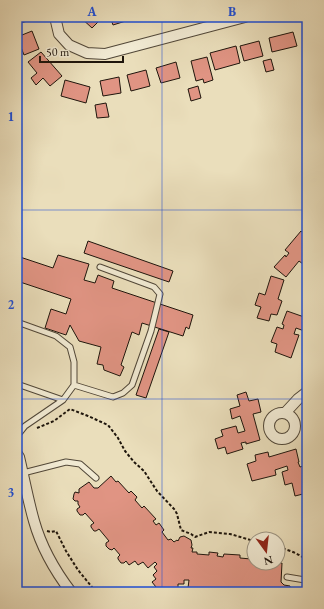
<svg xmlns="http://www.w3.org/2000/svg" width="324" height="609" font-family="'EB Garamond',serif">
  <style>
    .building { fill: #e09483; stroke: #1e150c }
    .lines { fill: none; stroke-linecap: round; stroke-linejoin: round }
    .lane-casing { stroke: #514738; stroke-width: 7 }
    .street-casing { stroke: #514738; stroke-width: 12 }
    .path { stroke: #1e150c; stroke-width: 2; stroke-dasharray: 3 2; stroke-linecap: butt }
    .lane { stroke: #f1ead3; stroke-width: 5 }
    .street { stroke: #f1ead3; stroke-width: 10 }
    .grid { fill: none; stroke: #1d4ed8; stroke-width: 1; stroke-opacity: 0.55 }
    .neatline { fill: none; stroke: #1d4ed8; stroke-width: 1.5 }
    .grid-label { font-size: 13px; text-anchor: middle; font-weight: bold; fill: #1d4ed8 }
  </style>
  <rect width="100%" height="100%" fill="#eadebb"/>
  <filter id="stains"><feTurbulence type="fractalNoise" baseFrequency=".005" numOctaves="4"/><feColorMatrix values="0 0 0 0 .2 0 0 0 0 .09 0 0 0 0 .02 0 0 0 .5 -.17"/></filter>
  <radialGradient id="worn" r=".72"><stop offset=".6" stop-color="#630" stop-opacity="0"/><stop offset="1" stop-color="#630" stop-opacity=".3"/></radialGradient>
  <!-- building -->
  <path class="building" d="M 17,17 L 30,17 L 31,20 L 17,24 Z
    M 80,17 L 103,17 L 92,28 Z
    M 110,17 L 131,17 L 132,19 L 113,25 Z
    M 32,31 L 39,49 L 24,55 L 17,37 Z
    M 293,32 L 297,46 L 272,52 L 269,38 Z
    M 259,41 L 263,56 L 244,61 L 240,46 Z
    M 236,46 L 240,63 L 215,70 L 210,53 Z
    M 41,52 L 62,76 L 50,86 L 43,78 L 36,85 L 31,78 L 37,73 L 28,62 Z
    M 207,57 L 213,80 L 204,83 L 203,79 L 196,81 L 191,61 Z
    M 271,59 L 274,70 L 266,72 L 263,61 Z
    M 176,62 L 180,78 L 161,83 L 156,68 Z
    M 146,70 L 150,86 L 131,91 L 127,75 Z
    M 119,77 L 121,93 L 103,96 L 100,81 Z
    M 65,80 L 90,87 L 86,103 L 61,96 Z
    M 198,86 L 201,98 L 191,101 L 188,89 Z
    M 106,103 L 109,117 L 97,118 L 95,105 Z
    M 301,231 L 307,237 L 307,259 L 303,264 L 299,261 L 286,277 L 274,267 L 285,255 L 286,257 L 289,253 L 285,250 Z
    M 88,241 L 173,271 L 169,282 L 84,253 Z
    M 58,255 L 89,264 L 84,280 L 95,283 L 98,275 L 114,281 L 112,288 L 193,315 L 189,329 L 186,327 L 183,336 L 142,323 L 139,335 L 132,332 L 121,365 L 124,367 L 120,376 L 104,370 L 103,365 L 97,364 L 101,347 L 79,341 L 70,325 L 66,335 L 45,328 L 51,309 L 66,314 L 71,299 L 20,282 L 17,292 L 17,256 L 53,268 Z
    M 271,276 L 284,280 L 278,299 L 282,301 L 277,315 L 271,314 L 269,321 L 257,318 L 261,307 L 255,305 L 259,293 L 265,295 Z
    M 287,311 L 307,318 L 307,332 L 296,328 L 294,334 L 299,335 L 291,358 L 275,352 L 277,344 L 271,342 L 277,327 L 283,329 L 284,325 L 282,324 Z
    M 159,329 L 169,332 L 146,398 L 136,395 Z
    M 246,392 L 249,401 L 258,399 L 261,412 L 253,414 L 260,440 L 246,444 L 246,442 L 241,443 L 243,449 L 227,454 L 225,447 L 218,449 L 215,439 L 223,436 L 221,430 L 236,426 L 238,433 L 245,431 L 240,416 L 232,419 L 230,409 L 240,406 L 237,395 Z
    M 296,449 L 299,462 L 298,462 L 300,467 L 306,465 L 307,468 L 307,484 L 305,484 L 307,493 L 295,496 L 292,483 L 285,485 L 282,472 L 288,470 L 287,466 L 275,470 L 276,475 L 252,481 L 247,464 L 256,461 L 255,455 L 268,452 L 269,457 Z
    M 111,476 L 116,482 L 118,481 L 129,493 L 131,491 L 137,497 L 135,500 L 142,508 L 144,506 L 156,519 L 153,521 L 156,525 L 159,523 L 164,530 L 162,532 L 168,540 L 171,539 L 174,542 L 177,540 L 178,541 L 180,537 L 184,536 L 191,540 L 192,545 L 191,548 L 193,548 L 192,552 L 197,552 L 197,554 L 209,555 L 209,552 L 218,553 L 217,556 L 223,557 L 224,554 L 240,555 L 240,558 L 251,559 L 251,556 L 254,557 L 254,563 L 282,563 L 281,582 L 284,585 L 290,586 L 290,592 L 194,592 L 194,588 L 188,588 L 189,580 L 184,580 L 184,584 L 178,584 L 178,588 L 171,588 L 171,592 L 154,592 L 156,587 L 152,582 L 156,579 L 153,575 L 157,571 L 154,567 L 157,564 L 155,562 L 148,568 L 143,562 L 138,565 L 135,561 L 129,565 L 126,561 L 124,563 L 121,563 L 118,559 L 118,557 L 120,555 L 114,548 L 112,550 L 109,549 L 106,546 L 106,543 L 109,541 L 99,529 L 96,531 L 94,531 L 91,527 L 91,525 L 94,523 L 85,513 L 83,515 L 80,515 L 77,511 L 77,509 L 80,507 L 78,504 L 78,501 L 75,501 L 73,499 L 74,494 L 75,492 L 79,493 L 79,489 L 89,482 L 94,488 L 98,488 Z"/>
  <g class="lines">
    <defs>
      <path id="lane" d="M 17,322 L 56,336 L 70,347 L 74,362 L 74,385 L 63,400 L 25,426 L 17,436
        M 17,384 L 63,400
        M 74,385 L 113,397 L 123,393 L 132,385 L 151,331 L 160,294 L 154,287 L 100,267
        M 23,473 L 66,462 L 80,464 L 96,478
        M 287,577 L 305,580 L 307,582"/>
      <path id="street" d="M 55,17 L 59,34 L 69,45 L 87,53 L 105,54 L 245,17
        M269 426a13 13 0 1 1 26 0a13 13 0 1 1-26 0Z
        M 285,413 L 298,399 L 307,392
        M 17,454 L 19,457 C 24,478 28,500 34,521 C 41,546 55,571 71,592"/>
    </defs>
    <!-- lane casing -->
    <use href="#lane" class="lane-casing"/>
    <!-- street casing -->
    <use href="#street" class="street-casing"/>
    <!-- path -->
    <path class="path" d="M 37,428 L 54,421 L 70,409 L 88,416 L 108,425 L 118,438 L 125,451 L 134,462 L 144,471 L 157,491 L 175,510 L 177,514 L 181,530 L 191,534 L 195,537 L 209,532 L 230,534 L 254,541
      M 47,531 L 51,532 L 56,531 L 66,551 L 78,570 L 96,592
      M 278,547 C 288,550 299,553 307,561"/>
    <!-- lane -->
    <use href="#lane" class="lane"/>
    <!-- street -->
    <use href="#street" class="street"/>
  </g>
  <!-- grid -->
  <path class="grid" d="M 162,17 L 162,592M 17,210 L 307,210M 17,399 L 307,399"/>
  <!-- margin -->
  <rect width="324" height="609" fill="none" stroke="#eadebb" stroke-width="44"/>
  <!-- north arrow -->
  <g transform="translate(266 551) rotate(165)"><circle r="19" fill="#f1ead3" stroke="#9d9583"/>
  <path d="M0-3L7 15L0 10L-7 15Z" fill="#8f2418"/>
  <text y="-6" font-size="11" font-weight="bold" text-anchor="middle" fill="#1e150c">N</text>
  </g>
  <!-- scale -->
  <path d="M40 56v6h83v-6" fill="none" stroke="#1e150c" stroke-width="2"/>
  <text x="46" y="56" font-size="12" fill="#1e150c" stroke="#f1ead3" stroke-width="3" paint-order="stroke">50 m</text>
  <rect x="22" y="22" width="280" height="565" class="neatline"/>
  <g class="grid-label">
    <text x="92" y="16">A</text>
    <text x="232" y="16">B</text>
    <text x="11" y="121">1</text>
    <text x="11" y="309">2</text>
    <text x="11" y="497">3</text>
  </g>
  <rect width="100%" height="100%" filter="url(#stains)"/>
  <rect width="100%" height="100%" fill="url(#worn)"/>
</svg>
